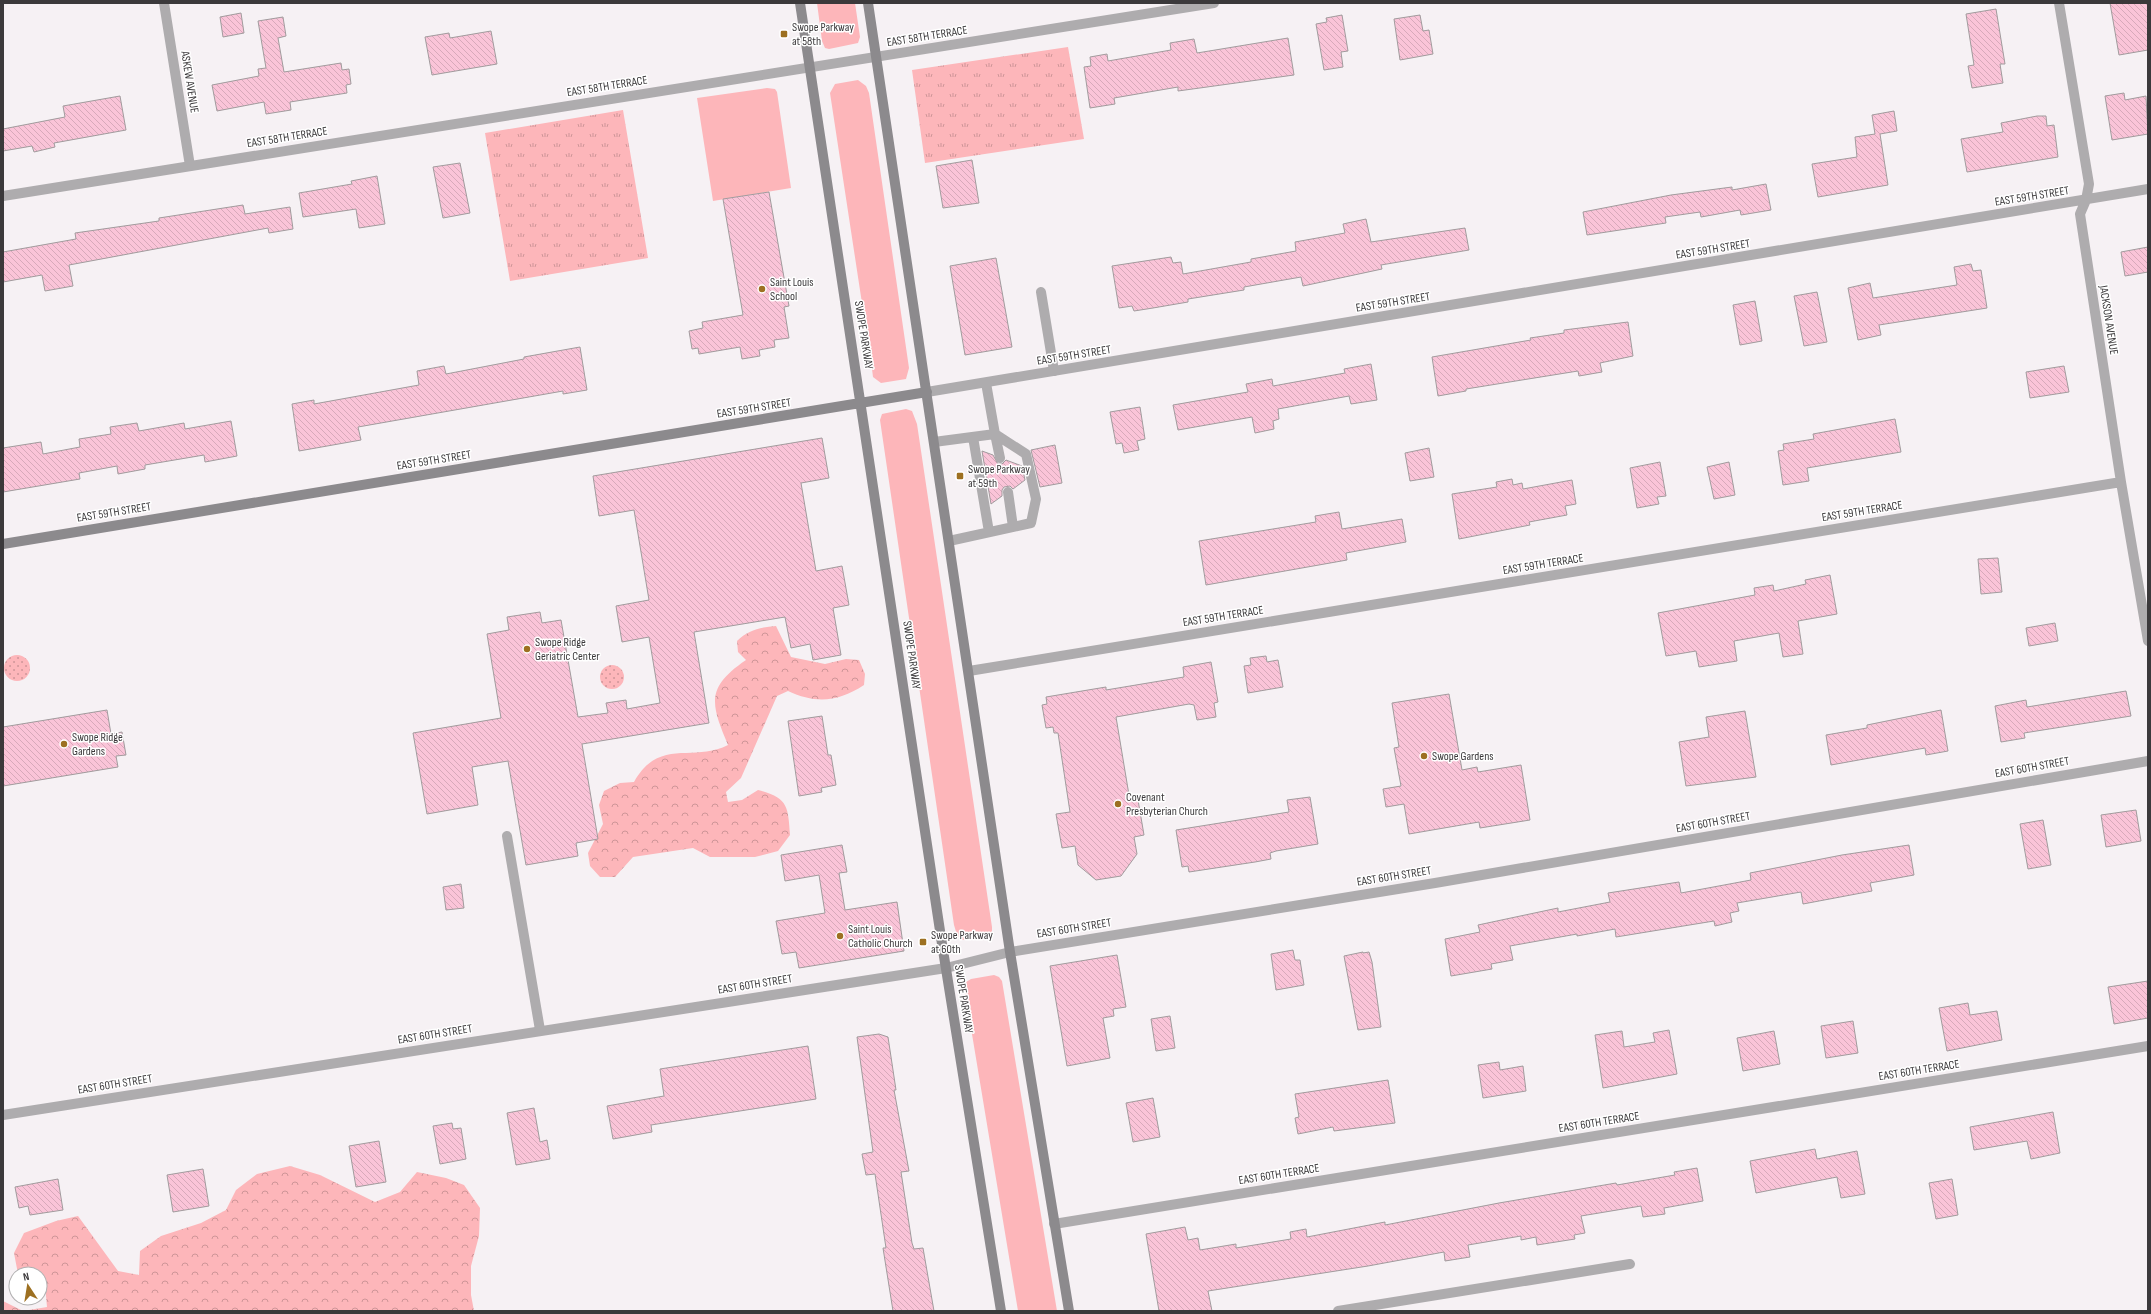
<svg xmlns="http://www.w3.org/2000/svg" width="2151" height="1314" font-family="'Sofia Sans Condensed',sans-serif">
  <style>
    .grass { fill: url(#grass-tufts) }
    .forest { fill: url(#forest-crowns) }
    .park { fill: #fdb6ba }
    .garden { fill: url(#garden-dots) }
    .building { fill: url(#building-back-hatch); stroke: #a19b9d }
    .lines { fill: none; stroke-linecap: round; stroke-linejoin: round }
    .lane { stroke: #aeacae; stroke-width: 10 }
    .street { stroke: #aeacae; stroke-width: 10 }
    .secondary { stroke: #8c8a8d; stroke-width: 10 }
    .poi-dot { fill: #9d7021; stroke: #fff; stroke-width: 1.5 }
    .labels { text-anchor: middle; stroke-width: 3; stroke-linejoin: round; paint-order: stroke }
    .poi-label { font-size: 12px; fill: #3b393b; stroke: #fff; text-anchor: start }
    .street-label { font-size: 12px; fill: #3b393b; stroke: #fff }
  </style>
  <defs>
    <pattern id="grass-tufts" width="24" height="20" patternUnits="userSpaceOnUse"><rect width="24" height="20" fill="#fdb6ba"/><path d="M3 7l-1-3M5 7V3M7 7l1-3M15 17l-1-3M17 17v-4M19 17l1-3" fill="none" stroke="#ce9598"/></pattern>
    <pattern id="forest-crowns" width="20" height="18" patternUnits="userSpaceOnUse"><rect width="20" height="18" fill="#fdb6ba"/><path d="M2 6a3 3 0 1 1 6 0M12 15a3 3 0 1 1 6 0" fill="none" stroke="#ce9598"/></pattern>
    <pattern id="garden-dots" width="8" height="8" patternUnits="userSpaceOnUse"><rect width="8" height="8" fill="#fdb6ba"/><path d="M2 2h.1M6 6h.1" fill="none" stroke="#ce9598" stroke-width="1.8" stroke-linecap="round"/></pattern>
    <pattern id="building-back-hatch" width="6" height="6" patternUnits="userSpaceOnUse"><rect width="6" height="6" fill="#fac4d8"/><path d="M-1 5l2 2M0 0l6 6M5-1l2 2" fill="none" stroke="#d7a9ba"/></pattern>
  </defs>
  <rect width="100%" height="100%" fill="#f6f1f4"/>
  <!-- grass -->
  <path class="grass" d="M 1068,47 L 1084,139 L 925,163 L 912,70 Z
    M 623,110 L 648,258 L 510,281 L 485,133 Z"/>
  <!-- forest -->
  <path class="forest" d="M 776,626 L 791,657 L 825,664 L 846,659 L 859,660 L 865,674 L 864,685 C 838,702 816,704 788,691 L 777,696 L 741,778 L 726,792 L 728,802 L 742,800 L 758,790 C 788,798 788,806 790,835 L 778,851 L 755,857 L 710,857 L 693,848 L 633,857 L 615,877 L 600,877 L 590,866 L 588,853 L 603,824 L 599,805 L 604,791 L 620,783 L 634,782 C 659,737 693,763 728,745 C 711,704 705,688 746,660 L 738,652 L 737,641 C 748,630 761,627 776,626 Z
    M 290,1166 L 320,1175 L 375,1202 L 400,1192 L 417,1172 L 446,1178 L 464,1185 L 480,1208 L 479,1236 L 471,1266 L 471,1295 L 474,1311 L 3,1311 L 3,1301 L 23,1311 L 47,1307 L 45,1285 L 40,1284 L 40,1274 L 18,1274 L 14,1253 L 24,1233 L 56,1221 L 78,1216 L 118,1271 L 139,1275 L 140,1251 L 161,1236 L 201,1223 L 226,1210 L 236,1190 L 257,1174 Z"/>
  <!-- park -->
  <path class="park" d="M 817,3 L 855,3 L 860,37 L 858,43 L 829,49 L 825,48 L 822,41 Z
    M 858,80 L 866,86 L 869,93 L 909,368 L 906,379 L 881,383 L 873,377 L 872,369 L 830,93 L 835,84 Z
    M 767,88 L 775,89 L 777,92 L 791,188 L 713,201 L 697,98 Z
    M 906,409 L 912,411 L 917,424 L 992,927 L 992,933 L 987,936 L 962,940 L 957,935 L 954,925 L 880,420 L 882,414 Z
    M 994,975 L 999,977 L 1002,981 L 1057,1311 L 1018,1311 L 964,986 L 966,982 L 971,979 Z"/>
  <!-- garden -->
  <path class="garden" d="M4 668a13 13 0 1 1 26 0a13 13 0 1 1-26 0Z
    M600 677a12 12 0 1 1 24 0a12 12 0 1 1-24 0Z"/>
  <!-- building -->
  <path class="building" d="M 2110,3 L 2148,3 L 2148,50 L 2119,55 Z
    M 1996,9 L 2005,64 L 2000,64 L 2003,83 L 1972,88 L 1968,66 L 1974,65 L 1966,14 Z
    M 241,13 L 244,33 L 223,37 L 220,17 Z
    M 1342,15 L 1348,51 L 1341,52 L 1343,67 L 1324,70 L 1316,24 L 1327,22 L 1326,18 Z
    M 1420,15 L 1423,31 L 1429,30 L 1433,54 L 1400,60 L 1394,19 Z
    M 283,17 L 286,36 L 278,38 L 284,72 L 341,63 L 342,70 L 349,69 L 351,84 L 346,85 L 347,93 L 290,102 L 291,110 L 266,114 L 264,102 L 217,111 L 212,85 L 259,76 L 258,69 L 266,68 L 258,21 Z
    M 491,31 L 497,64 L 432,75 L 425,37 L 449,33 L 450,38 Z
    M 1288,38 L 1294,75 L 1178,91 L 1178,87 L 1114,98 L 1115,104 L 1090,108 L 1084,67 L 1091,66 L 1090,57 L 1107,54 L 1108,61 L 1171,50 L 1170,43 L 1194,39 L 1197,53 Z
    M 2124,93 L 2125,100 L 2146,96 L 2148,134 L 2112,140 L 2105,96 Z
    M 120,96 L 126,130 L 54,143 L 55,147 L 34,152 L 32,146 L 3,151 L 3,129 L 65,117 L 63,106 Z
    M 1894,111 L 1897,131 L 1880,134 L 1888,185 L 1818,197 L 1812,164 L 1857,157 L 1855,137 L 1875,134 L 1872,115 Z
    M 2037,116 L 2046,116 L 2047,126 L 2054,125 L 2058,157 L 1967,172 L 1961,139 L 2003,132 L 2001,123 Z
    M 972,160 L 979,203 L 943,208 L 936,166 Z
    M 460,163 L 470,213 L 443,218 L 433,167 Z
    M 377,176 L 385,224 L 359,228 L 356,209 L 303,217 L 299,193 L 352,184 L 351,181 Z
    M 1766,184 L 1771,210 L 1741,215 L 1740,210 L 1701,217 L 1700,212 L 1665,217 L 1666,223 L 1587,235 L 1583,212 L 1671,195 L 1732,187 L 1732,190 Z
    M 769,192 L 789,306 L 784,307 L 789,338 L 774,340 L 775,347 L 759,350 L 760,356 L 742,359 L 740,347 L 699,354 L 698,348 L 692,349 L 689,331 L 703,328 L 702,322 L 743,315 L 723,199 Z
    M 243,205 L 245,214 L 290,207 L 293,229 L 269,233 L 268,228 L 69,265 L 73,286 L 45,291 L 42,275 L 3,282 L 3,252 L 76,239 L 75,233 L 159,221 L 159,218 Z
    M 1366,219 L 1371,242 L 1465,228 L 1469,250 L 1381,265 L 1382,269 L 1303,286 L 1301,277 L 1244,287 L 1244,290 L 1188,299 L 1188,302 L 1153,308 L 1134,311 L 1132,306 L 1119,308 L 1112,266 L 1171,257 L 1173,263 L 1181,262 L 1183,274 L 1251,262 L 1251,259 L 1296,251 L 1295,242 L 1345,233 L 1343,224 Z
    M 2148,247 L 2148,272 L 2125,276 L 2121,252 Z
    M 996,258 L 1012,347 L 965,355 L 950,266 Z
    M 1971,264 L 1973,271 L 1981,270 L 1987,308 L 1879,325 L 1881,335 L 1858,340 L 1848,288 L 1870,283 L 1873,298 L 1957,285 L 1954,267 Z
    M 1817,292 L 1827,342 L 1804,346 L 1794,296 Z
    M 1755,301 L 1762,341 L 1740,345 L 1733,305 Z
    M 1628,322 L 1633,356 L 1600,363 L 1602,372 L 1579,376 L 1578,371 L 1466,389 L 1466,391 L 1438,396 L 1432,357 L 1531,340 L 1530,338 L 1564,333 L 1564,330 Z
    M 580,347 L 587,390 L 563,394 L 563,391 L 358,427 L 361,440 L 299,451 L 292,404 L 314,400 L 314,404 L 419,385 L 417,371 L 444,366 L 446,374 L 524,359 L 524,357 Z
    M 1371,364 L 1377,400 L 1351,404 L 1349,396 L 1278,409 L 1279,419 L 1273,421 L 1274,429 L 1255,433 L 1252,417 L 1178,430 L 1173,405 L 1248,392 L 1246,384 L 1272,379 L 1273,386 L 1345,373 L 1344,369 Z
    M 2064,366 L 2069,392 L 2030,398 L 2026,372 Z
    M 1140,407 L 1145,439 L 1137,441 L 1139,450 L 1124,453 L 1122,443 L 1116,444 L 1110,412 Z
    M 1895,419 L 1901,452 L 1807,468 L 1809,481 L 1783,485 L 1778,451 L 1784,450 L 1783,444 L 1814,439 L 1813,434 Z
    M 231,421 L 237,456 L 205,462 L 204,455 L 145,465 L 145,469 L 118,474 L 117,466 L 79,473 L 80,479 L 3,492 L 3,448 L 41,442 L 43,454 L 80,447 L 79,439 L 111,434 L 110,427 L 137,423 L 139,431 L 184,423 L 185,429 Z
    M 822,438 L 829,478 L 801,483 L 816,571 L 842,566 L 849,605 L 833,608 L 841,655 L 813,660 L 810,644 L 791,648 L 785,617 L 694,632 L 709,723 L 582,744 L 598,839 L 576,843 L 578,856 L 526,865 L 508,761 L 472,767 L 478,805 L 427,814 L 413,733 L 501,718 L 487,634 L 509,630 L 507,617 L 540,612 L 542,623 L 561,620 L 578,717 L 608,713 L 606,703 L 626,700 L 627,709 L 660,703 L 649,637 L 622,642 L 616,606 L 649,600 L 634,510 L 599,516 L 593,476 Z
    M 1055,445 L 1062,483 L 1040,487 L 1031,450 Z
    M 1429,448 L 1434,477 L 1410,481 L 1405,453 Z
    M 982,451 L 993,455 L 998,464 L 1002,464 L 1006,460 L 1022,466 L 1025,480 L 1013,489 L 1010,486 L 1004,487 L 1002,490 L 1002,496 L 991,504 Z
    M 1660,462 L 1666,496 L 1657,497 L 1659,504 L 1637,508 L 1630,468 Z
    M 1729,462 L 1735,495 L 1714,499 L 1707,467 Z
    M 1512,479 L 1513,485 L 1522,483 L 1523,489 L 1572,480 L 1576,504 L 1565,506 L 1567,515 L 1529,522 L 1530,525 L 1459,539 L 1452,494 L 1497,487 L 1496,482 Z
    M 1339,512 L 1342,529 L 1402,519 L 1406,542 L 1346,553 L 1347,560 L 1206,585 L 1199,541 L 1316,522 L 1315,516 Z
    M 1998,558 L 2002,592 L 1981,594 L 1978,559 Z
    M 1830,575 L 1837,614 L 1798,621 L 1803,654 L 1783,657 L 1779,633 L 1734,641 L 1737,661 L 1699,667 L 1696,651 L 1666,656 L 1658,613 L 1755,595 L 1754,588 L 1773,585 L 1774,591 L 1806,584 L 1805,580 Z
    M 2055,623 L 2058,641 L 2029,646 L 2026,628 Z
    M 1266,656 L 1267,662 L 1278,660 L 1283,687 L 1248,693 L 1244,666 L 1251,665 L 1250,658 Z
    M 1211,662 L 1218,702 L 1214,703 L 1216,717 L 1197,720 L 1194,705 L 1189,704 L 1116,717 L 1130,801 L 1138,800 L 1144,835 L 1134,837 L 1137,854 L 1121,876 L 1096,880 L 1078,865 L 1075,846 L 1062,848 L 1056,814 L 1070,812 L 1058,733 L 1054,733 L 1053,727 L 1046,728 L 1042,705 L 1047,704 L 1046,697 L 1106,687 L 1106,690 L 1184,677 L 1183,667 Z
    M 2126,691 L 2131,716 L 2024,733 L 2025,738 L 2001,742 L 1995,706 L 2026,700 L 2027,707 Z
    M 1449,694 L 1462,770 L 1477,767 L 1478,772 L 1521,765 L 1530,820 L 1480,828 L 1479,822 L 1409,834 L 1404,804 L 1386,807 L 1383,789 L 1401,786 L 1394,748 L 1399,747 L 1392,703 Z
    M 107,710 L 111,734 L 122,732 L 126,755 L 116,756 L 118,767 L 3,786 L 3,727 Z
    M 1941,710 L 1948,751 L 1926,755 L 1925,748 L 1831,765 L 1826,735 L 1867,728 L 1867,725 Z
    M 1745,711 L 1756,777 L 1686,786 L 1679,742 L 1709,737 L 1706,717 Z
    M 822,716 L 828,755 L 831,755 L 836,785 L 821,788 L 822,792 L 799,796 L 788,721 Z
    M 1310,797 L 1318,844 L 1276,851 L 1270,853 L 1271,859 L 1255,862 L 1189,872 L 1188,866 L 1182,867 L 1176,830 L 1289,812 L 1287,800 Z
    M 2136,810 L 2141,841 L 2106,847 L 2101,815 Z
    M 2043,820 L 2051,865 L 2028,869 L 2020,824 Z
    M 842,845 L 847,872 L 839,873 L 845,910 L 897,902 L 904,951 L 799,968 L 796,952 L 782,954 L 776,921 L 825,913 L 819,875 L 785,881 L 781,855 Z
    M 1909,845 L 1914,875 L 1870,883 L 1872,891 L 1803,904 L 1801,892 L 1737,903 L 1739,911 L 1730,913 L 1732,922 L 1715,926 L 1714,921 L 1616,937 L 1615,929 L 1577,936 L 1577,934 L 1510,946 L 1513,960 L 1491,964 L 1492,969 L 1451,976 L 1445,939 L 1480,932 L 1478,925 L 1558,908 L 1558,912 L 1610,902 L 1608,893 L 1679,882 L 1681,893 L 1751,880 L 1750,873 L 1842,855 Z
    M 461,884 L 464,908 L 446,910 L 443,887 Z
    M 1293,950 L 1295,960 L 1300,960 L 1304,985 L 1276,990 L 1271,954 Z
    M 1363,952 L 1363,953 L 1369,952 L 1372,962 L 1381,1027 L 1358,1030 L 1344,956 Z
    M 1117,955 L 1126,1007 L 1113,1009 L 1114,1016 L 1103,1018 L 1110,1058 L 1067,1066 L 1050,966 Z
    M 2148,981 L 2148,1018 L 2114,1024 L 2108,987 Z
    M 1968,1003 L 1970,1015 L 1997,1011 L 2002,1040 L 1947,1051 L 1939,1008 Z
    M 1170,1016 L 1175,1048 L 1156,1051 L 1151,1019 Z
    M 1853,1021 L 1858,1053 L 1826,1058 L 1821,1026 Z
    M 1669,1030 L 1677,1074 L 1603,1088 L 1595,1035 L 1622,1031 L 1624,1047 L 1655,1042 L 1653,1033 Z
    M 1774,1031 L 1780,1064 L 1743,1071 L 1737,1038 Z
    M 879,1034 L 888,1037 L 896,1090 L 894,1090 L 909,1171 L 901,1172 L 912,1243 L 914,1249 L 923,1248 L 934,1311 L 893,1311 L 883,1248 L 886,1248 L 875,1174 L 866,1175 L 862,1154 L 873,1152 L 857,1037 Z
    M 808,1046 L 816,1099 L 651,1125 L 652,1132 L 613,1139 L 607,1106 L 664,1096 L 660,1069 Z
    M 1499,1062 L 1500,1070 L 1523,1066 L 1526,1091 L 1483,1098 L 1478,1065 Z
    M 1388,1080 L 1395,1123 L 1334,1131 L 1333,1127 L 1298,1134 L 1295,1118 L 1299,1117 L 1295,1094 Z
    M 1153,1098 L 1160,1137 L 1133,1142 L 1126,1103 Z
    M 534,1108 L 540,1142 L 547,1140 L 550,1159 L 516,1165 L 507,1113 Z
    M 2053,1112 L 2060,1153 L 2031,1159 L 2027,1141 L 1974,1150 L 1970,1127 Z
    M 452,1123 L 453,1129 L 461,1128 L 466,1159 L 440,1164 L 433,1126 Z
    M 379,1141 L 386,1182 L 356,1187 L 349,1146 Z
    M 1815,1149 L 1817,1159 L 1857,1151 L 1865,1194 L 1841,1198 L 1837,1177 L 1756,1193 L 1750,1161 Z
    M 1697,1168 L 1703,1201 L 1664,1208 L 1665,1214 L 1643,1217 L 1641,1206 L 1581,1216 L 1585,1233 L 1574,1235 L 1575,1239 L 1537,1245 L 1536,1237 L 1521,1240 L 1521,1236 L 1468,1245 L 1470,1257 L 1445,1261 L 1444,1252 L 1368,1266 L 1208,1291 L 1212,1311 L 1159,1311 L 1146,1234 L 1185,1227 L 1188,1240 L 1198,1238 L 1200,1250 L 1236,1244 L 1236,1248 L 1291,1239 L 1290,1232 L 1306,1229 L 1307,1237 L 1385,1222 L 1385,1225 L 1499,1203 L 1616,1183 L 1617,1185 L 1675,1175 L 1674,1172 Z
    M 203,1169 L 209,1206 L 173,1212 L 167,1175 Z
    M 58,1179 L 63,1210 L 30,1215 L 28,1206 L 19,1208 L 15,1187 Z
    M 1952,1179 L 1958,1215 L 1936,1219 L 1929,1183 Z"/>
  <g class="lines">
    <!-- lane -->
    <path class="lane" d="M 1041,292 L 1054,371
      M 973,437 L 989,532
      M 934,442 L 995,434 L 1000,458
      M 1008,492 L 1013,527
      M 949,541 L 1031,523 L 1036,499 L 1026,454 L 995,434 L 986,383
      M 507,836 L 540,1030
      M 1338,1311 L 1630,1264"/>
    <!-- street -->
    <path class="street" d="M 164,3 L 190,166
      M 2059,3 L 2089,184 L 2086,200 L 2080,214 L 2121,482 L 2148,641
      M 3,196 L 1214,3
      M 927,392 L 2148,189
      M 969,671 L 2121,482
      M 3,1115 L 946,968 L 1010,952 L 1435,883 L 2148,761
      M 1054,1224 L 2148,1046"/>
    <!-- secondary -->
    <path class="secondary" d="M 800,3 L 942,944 L 1001,1311
      M 868,3 L 1010,952 L 1069,1311
      M 3,544 L 927,392"/>
  </g>
  <!-- markers -->
  <g class="poi-dot">
    <rect x="780" y="30" width="8" height="8" rx="2"/>
    <circle cx="762" cy="289" r="4"/>
    <rect x="956" y="472" width="8" height="8" rx="2"/>
    <circle cx="527" cy="649" r="4"/>
    <circle cx="64" cy="744" r="4"/>
    <circle cx="1424" cy="756" r="4"/>
    <circle cx="1118" cy="804" r="4"/>
    <circle cx="840" cy="936" r="4"/>
    <rect x="919" y="938" width="8" height="8" rx="2"/>
  </g>
  <g class="labels">
    <!-- poi labels -->
    <g class="poi-label">
      <text x="792" y="31">Swope Parkway<tspan x="792" dy="14">at 58th</tspan></text>
      <text x="770" y="286">Saint Louis<tspan x="770" dy="14">School</tspan></text>
      <text x="968" y="473">Swope Parkway<tspan x="968" dy="14">at 59th</tspan></text>
      <text x="535" y="646">Swope Ridge<tspan x="535" dy="14">Geriatric Center</tspan></text>
      <text x="72" y="741">Swope Ridge<tspan x="72" dy="14">Gardens</tspan></text>
      <text x="1432" y="760">Swope Gardens</text>
      <text x="1126" y="801">Covenant<tspan x="1126" dy="14">Presbyterian Church</tspan></text>
      <text x="848" y="933">Saint Louis<tspan x="848" dy="14">Catholic Church</tspan></text>
      <text x="931" y="939">Swope Parkway<tspan x="931" dy="14">at 60th</tspan></text>
    </g>
    <!-- street labels -->
    <g class="street-label">
      <text transform="translate(927 36) rotate(-9)" y="4">EAST 58TH TERRACE</text>
      <text transform="translate(190 82) rotate(81)" y="4">ASKEW AVENUE</text>
      <text transform="translate(607 86) rotate(-9)" y="4">EAST 58TH TERRACE</text>
      <text transform="translate(287 137) rotate(-9)" y="4">EAST 58TH TERRACE</text>
      <text transform="translate(2032 196) rotate(-9)" y="4">EAST 59TH STREET</text>
      <text transform="translate(1713 249) rotate(-9)" y="4">EAST 59TH STREET</text>
      <text transform="translate(1393 302) rotate(-9)" y="4">EAST 59TH STREET</text>
      <text transform="translate(2109 320) rotate(81)" y="4">JACKSON AVENUE</text>
      <text transform="translate(864 335) rotate(81)" y="4">SWOPE PARKWAY</text>
      <text transform="translate(1074 355) rotate(-9)" y="4">EAST 59TH STREET</text>
      <text transform="translate(754 408) rotate(-9)" y="4">EAST 59TH STREET</text>
      <text transform="translate(434 460) rotate(-9)" y="4">EAST 59TH STREET</text>
      <text transform="translate(1862 511) rotate(-9)" y="4">EAST 59TH TERRACE</text>
      <text transform="translate(114 512) rotate(-9)" y="4">EAST 59TH STREET</text>
      <text transform="translate(1543 564) rotate(-9)" y="4">EAST 59TH TERRACE</text>
      <text transform="translate(1223 616) rotate(-9)" y="4">EAST 59TH TERRACE</text>
      <text transform="translate(912 655) rotate(82)" y="4">SWOPE PARKWAY</text>
      <text transform="translate(2032 767) rotate(-10)" y="4">EAST 60TH STREET</text>
      <text transform="translate(1713 822) rotate(-10)" y="4">EAST 60TH STREET</text>
      <text transform="translate(1394 876) rotate(-9)" y="4">EAST 60TH STREET</text>
      <text transform="translate(1074 928) rotate(-9)" y="4">EAST 60TH STREET</text>
      <text transform="translate(755 984) rotate(-9)" y="4">EAST 60TH STREET</text>
      <text transform="translate(964 999) rotate(81)" y="4">SWOPE PARKWAY</text>
      <text transform="translate(435 1034) rotate(-9)" y="4">EAST 60TH STREET</text>
      <text transform="translate(1919 1070) rotate(-9)" y="4">EAST 60TH TERRACE</text>
      <text transform="translate(115 1084) rotate(-9)" y="4">EAST 60TH STREET</text>
      <text transform="translate(1599 1122) rotate(-9)" y="4">EAST 60TH TERRACE</text>
      <text transform="translate(1279 1174) rotate(-9)" y="4">EAST 60TH TERRACE</text>
    </g>
  </g>
  <!-- border -->
  <rect width="2151" height="1314" fill="none" stroke="#3b393b" stroke-width="8"/>
  <!-- north arrow -->
  <g transform="translate(28 1286) rotate(348)"><circle r="19" fill="#ffffff" stroke="#b1b0b1"/>
  <path d="M0-3L7 15L0 10L-7 15Z" fill="#9d7021"/>
  <text y="-6" font-size="11" font-weight="bold" text-anchor="middle" fill="#3b393b">N</text>
  </g>
</svg>
